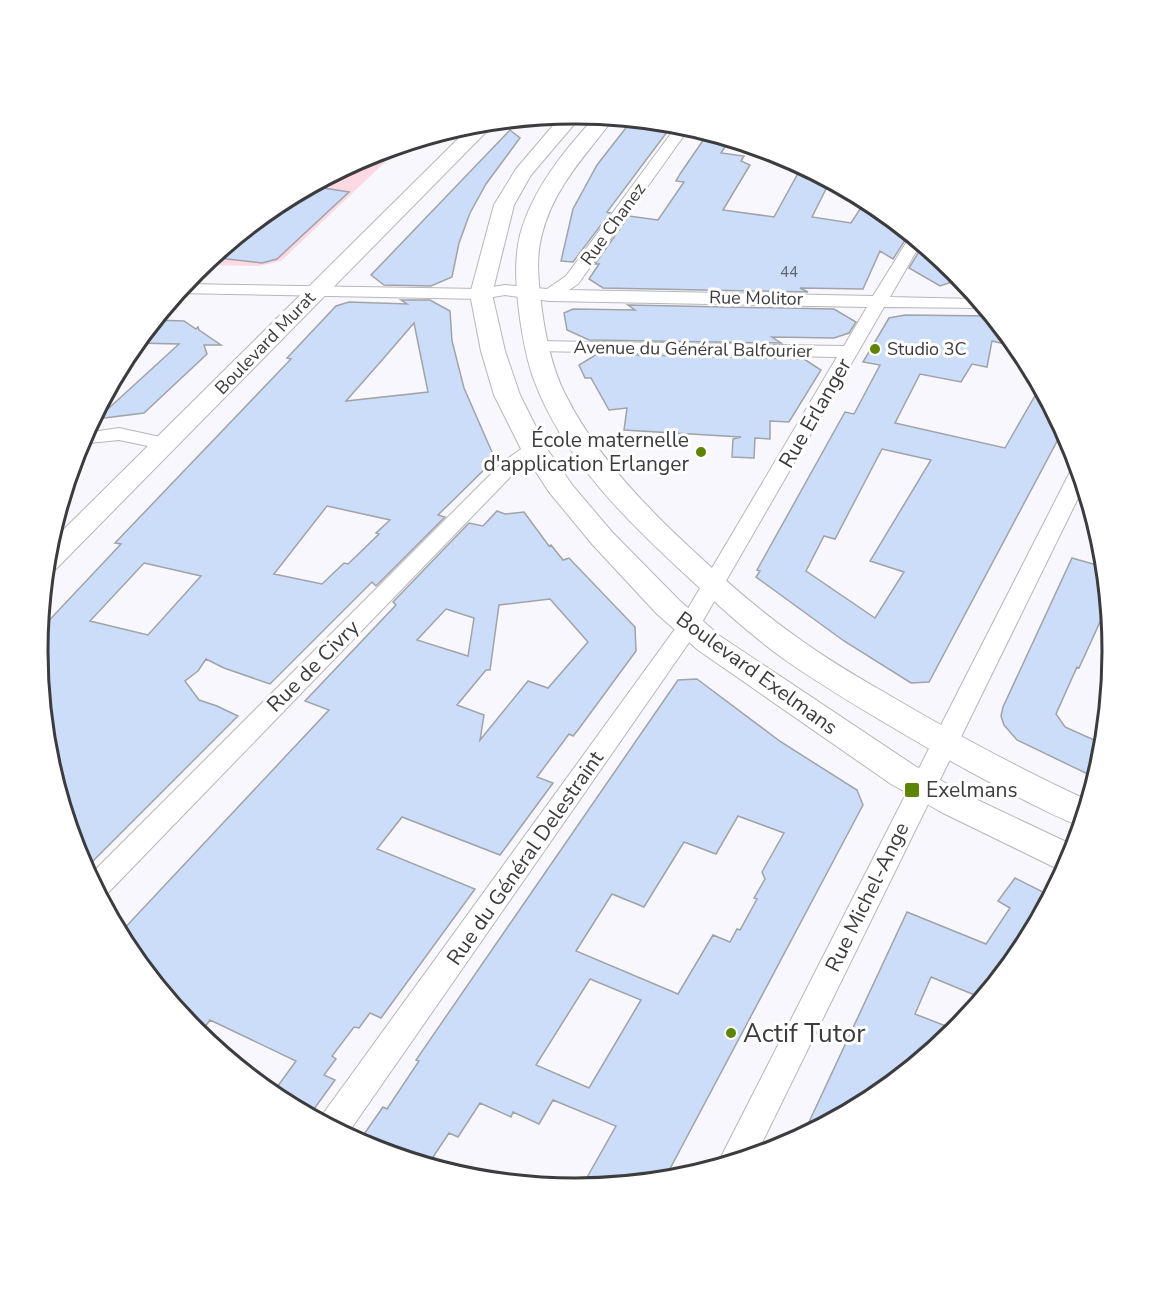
<svg xmlns="http://www.w3.org/2000/svg" width="1150" height="1303" font-family="'Nunito Sans',sans-serif">
  <style>
    .green { fill: #fcd9e3 }
    .building { fill: #ccddf9; stroke: #a0a3a7; stroke-width: 1.5; fill-rule: evenodd }
    .lines { fill: none; stroke-linecap: round; stroke-linejoin: round }
    .minor-casing { stroke: #b7b6bb; stroke-width: 2 }
    .major-casing { stroke: #b7b6bb; stroke-width: 2 }
    .minor { fill: #fff; fill-rule: evenodd }
    .major { fill: #fff; fill-rule: evenodd }
    .poi-dot { fill: #5e8406; stroke: #fff; stroke-width: 2 }
    .labels { text-anchor: middle; stroke-width: 6; stroke-linejoin: round; paint-order: stroke }
    .far-number-label { font-size: 15px; fill: #60646d }
    .far-street-label { font-size: 18px; fill: #3c3c3e; stroke: #fff }
    .far-poi-label { font-size: 18px; fill: #3c3c3e; stroke: #fff; text-anchor: start }
    .street-label { font-size: 21px; fill: #3c3c3e; stroke: #fff }
    .poi-label { font-size: 21px; fill: #3c3c3e; stroke: #fff; text-anchor: end }
    .near-poi-label { font-size: 26px; fill: #3c3c3e; stroke: #fff; text-anchor: start }
    .rim { fill: none; stroke: #3c3c3e; stroke-width: 3 }
  </style>
  <rect width="100%" height="100%" fill="#f8f7fd"/>
  <!-- green -->
  <path class="green" d="M 403,145 L 281,261 L 259,266 L 203,265 L 277,204 L 370,155 Z"/>
  <!-- building -->
  <path class="building" d="M 632,120 L 673,124 L 607,212 L 610,213 L 573,262 L 561,261 L 573,209 L 597,165 Z
    M 510,130 L 520,138 L 486,184 L 470,213 L 459,243 L 452,277 L 431,286 L 384,285 L 371,275 Z
    M 708,133 L 725,138 L 723,141 L 728,142 L 721,153 L 744,156 L 741,161 L 750,165 L 723,210 L 774,217 L 802,166 L 830,181 L 812,217 L 851,223 L 866,200 L 909,234 L 893,259 L 880,251 L 863,289 L 800,288 L 808,292 L 603,288 L 589,279 L 599,264 L 595,264 L 629,216 L 658,220 L 684,182 L 676,181 L 680,174 Z
    M 311,186 L 349,192 L 277,259 L 262,263 L 218,258 L 291,197 Z
    M 923,245 L 955,272 L 961,279 L 940,286 L 909,268 Z
    M 401,300 L 430,300 L 450,311 L 452,341 L 464,388 L 495,459 L 438,515 L 445,517 L 376,586 L 372,582 L 270,684 L 224,668 L 206,659 L 198,671 L 185,681 L 199,700 L 217,706 L 238,716 L 85,869 L 78,857 L 48,756 L 38,651 L 40,630 L 121,544 L 115,543 L 291,359 L 287,358 L 336,306 L 349,302 L 407,304 ZM 414,323 L 428,392 L 346,401 L 383,359 ZM 327,506 L 390,520 L 376,533 L 379,534 L 348,564 L 344,563 L 322,584 L 274,574 ZM 144,563 L 201,576 L 148,635 L 90,621 Z
    M 628,305 L 834,309 L 856,322 L 849,333 L 834,338 L 772,337 L 781,343 L 589,340 L 567,330 L 564,313 L 573,309 L 635,310 Z
    M 905,315 L 992,316 L 1017,347 L 992,341 L 987,367 L 972,364 L 961,382 L 920,374 L 895,423 L 1005,448 L 1040,387 L 1063,430 L 929,682 L 911,683 L 844,641 L 756,577 L 760,571 L 757,570 L 845,412 L 854,414 L 880,365 L 863,362 L 889,318 ZM 882,449 L 931,460 L 870,561 L 904,572 L 875,618 L 806,571 L 824,536 L 835,539 Z
    M 155,320 L 184,321 L 196,329 L 198,327 L 199,330 L 221,345 L 204,345 L 207,354 L 144,413 L 97,419 L 179,344 L 136,343 Z
    M 597,354 L 804,359 L 821,370 L 789,422 L 770,421 L 770,439 L 755,438 L 754,458 L 732,457 L 733,439 L 741,437 L 624,430 L 627,408 L 609,410 L 591,378 L 585,378 L 579,365 Z
    M 497,511 L 505,514 L 524,512 L 549,546 L 551,545 L 563,560 L 569,558 L 635,627 L 636,651 L 578,730 L 573,736 L 569,734 L 537,777 L 553,783 L 500,855 L 402,817 L 377,849 L 475,889 L 381,1018 L 370,1013 L 359,1028 L 354,1027 L 332,1056 L 336,1059 L 324,1075 L 335,1080 L 309,1116 L 272,1094 L 296,1061 L 210,1020 L 199,1035 L 128,950 L 119,934 L 329,710 L 305,701 L 396,605 L 393,602 L 469,523 L 483,526 ZM 550,599 L 588,642 L 548,688 L 528,681 L 480,740 L 484,715 L 457,705 L 486,670 L 490,670 L 499,605 ZM 446,609 L 474,618 L 468,656 L 417,640 Z
    M 1072,558 L 1104,567 L 1110,625 L 1100,622 L 1079,668 L 1077,667 L 1056,714 L 1065,727 L 1103,744 L 1096,778 L 1017,740 L 1004,725 L 1001,716 L 1003,707 Z
    M 697,679 L 781,742 L 857,790 L 863,805 L 664,1180 L 581,1188 L 616,1126 L 553,1100 L 539,1124 L 513,1112 L 511,1117 L 480,1103 L 458,1137 L 449,1133 L 427,1166 L 363,1145 L 367,1139 L 362,1137 L 383,1107 L 387,1109 L 419,1061 L 416,1060 L 678,680 ZM 738,816 L 784,833 L 762,872 L 765,879 L 754,898 L 757,899 L 740,930 L 737,929 L 730,942 L 713,935 L 678,994 L 576,951 L 612,894 L 644,907 L 684,842 L 716,854 ZM 590,979 L 641,1000 L 589,1088 L 536,1065 Z
    M 1015,878 L 1047,894 L 1046,896 L 1050,898 L 1027,941 L 1019,937 L 1009,953 L 999,978 L 982,998 L 931,977 L 915,1014 L 956,1030 L 955,1032 L 873,1099 L 802,1137 L 907,912 L 986,944 L 1010,908 L 998,901 Z"/>
  <g class="lines">
    <defs>
      <path id="minor" d="M 678,124 L 690,127 L 578,284 L 569,290 L 873,296 L 911,235 L 921,243 L 890,297 L 977,299 L 985,308 L 884,307 L 697,631 L 346,1136 L 319,1121 L 320,1118 L 680,622 L 837,357 L 537,351 L 531,350 L 528,346 L 531,342 L 537,341 L 844,346 L 867,307 L 549,301 L 505,295 L 481,299 L 177,293 L 185,284 L 480,289 L 505,285 L 547,289 L 566,276 Z
        M 119,428 L 174,440 L 177,444 L 174,448 L 167,450 L 119,440 L 79,444 L 85,433 Z
        M 534,443 L 541,445 L 544,449 L 518,469 L 105,896 L 100,897 L 89,876 L 504,461 L 527,445 Z
        M 1078,466 L 1084,486 L 756,1155 L 721,1166 L 719,1162 L 724,1151 L 1070,472 L 1073,468 Z"/>
      <path id="major" d="M 562,115 L 582,115 L 531,175 L 514,205 L 492,294 L 505,351 L 520,395 L 547,449 L 573,486 L 612,532 L 679,600 L 720,636 L 915,766 L 967,795 L 1075,846 L 1064,872 L 943,813 L 891,784 L 698,650 L 657,614 L 592,544 L 549,492 L 521,449 L 494,395 L 481,351 L 470,294 L 494,205 L 516,169 Z
        M 596,116 L 614,118 C 586,155 554,187 542,234 C 535,259 539,286 542,311 C 546,339 552,367 564,392 C 593,451 638,499 686,544 C 721,577 758,610 798,638 C 828,660 861,679 894,698 C 957,735 1022,770 1089,801 L 1081,826 C 1062,820 1044,810 1026,801 C 982,779 939,755 897,730 C 858,707 818,683 781,657 C 748,633 718,605 689,578 C 628,522 563,459 534,380 C 526,358 522,334 519,311 C 516,285 514,260 520,235 C 532,190 565,149 596,116 Z
        M 493,122 L 491,127 L 56,569 L 45,572 L 49,544 L 473,124 Z"/>
    </defs>
    <!-- minor casing -->
    <use href="#minor" class="minor-casing"/>
    <!-- major casing -->
    <use href="#major" class="major-casing"/>
    <!-- minor -->
    <use href="#minor" class="minor"/>
    <!-- major -->
    <use href="#major" class="major"/>
  </g>
  <!-- markers -->
  <g class="poi-dot">
    <circle cx="875" cy="349" r="6"/>
    <circle cx="701" cy="452" r="6"/>
    <rect x="904" y="782" width="16" height="16" rx="3"/>
    <circle cx="731" cy="1033" r="6"/>
  </g>
  <g class="labels">
    <!-- far-number labels -->
    <g class="far-number-label">
      <text x="789" y="277">44</text>
    </g>
    <!-- far-street labels -->
    <g class="far-street-label">
      <text transform="translate(613 224) rotate(-54)" y="6">Rue Chanez</text>
      <text transform="translate(756 298) rotate(1)" y="6">Rue Molitor</text>
      <text transform="translate(265 343) rotate(-46)" y="6">Boulevard Murat</text>
      <text transform="translate(693 349) rotate(1)" y="6">Avenue du Général Balfourier</text>
    </g>
    <!-- far-poi labels -->
    <g class="far-poi-label">
      <text x="887" y="355">Studio 3C</text>
    </g>
    <!-- street labels -->
    <g class="street-label">
      <text transform="translate(815 413) rotate(-60)" y="7">Rue Erlanger</text>
      <text transform="translate(313 666) rotate(-45)" y="7">Rue de Civry</text>
      <text transform="translate(757 673) rotate(36)" y="7">Boulevard Exelmans</text>
      <text transform="translate(525 858) rotate(-55)" y="7">Rue du Général Delestraint</text>
      <text transform="translate(867 897) rotate(-64)" y="7">Rue Michel-Ange</text>
    </g>
    <!-- poi labels -->
    <g class="poi-label">
      <text x="689" y="447">École maternelle<tspan x="689" dy="24">d'application Erlanger</tspan></text>
      <text x="926" y="797" text-anchor="start">Exelmans</text>
    </g>
    <!-- near-poi labels -->
    <g class="near-poi-label">
      <text x="743" y="1042">Actif Tutor</text>
    </g>
  </g>
  <!-- crop -->
  <path d="M0 0H1150V1303H0ZM48 651a527 527 0 1 1 1054 0a527 527 0 1 1-1054 0Z" fill="#fff" fill-rule="evenodd"/>
  <path class="rim" d="M48 651a527 527 0 1 1 1054 0a527 527 0 1 1-1054 0Z"/>
</svg>
